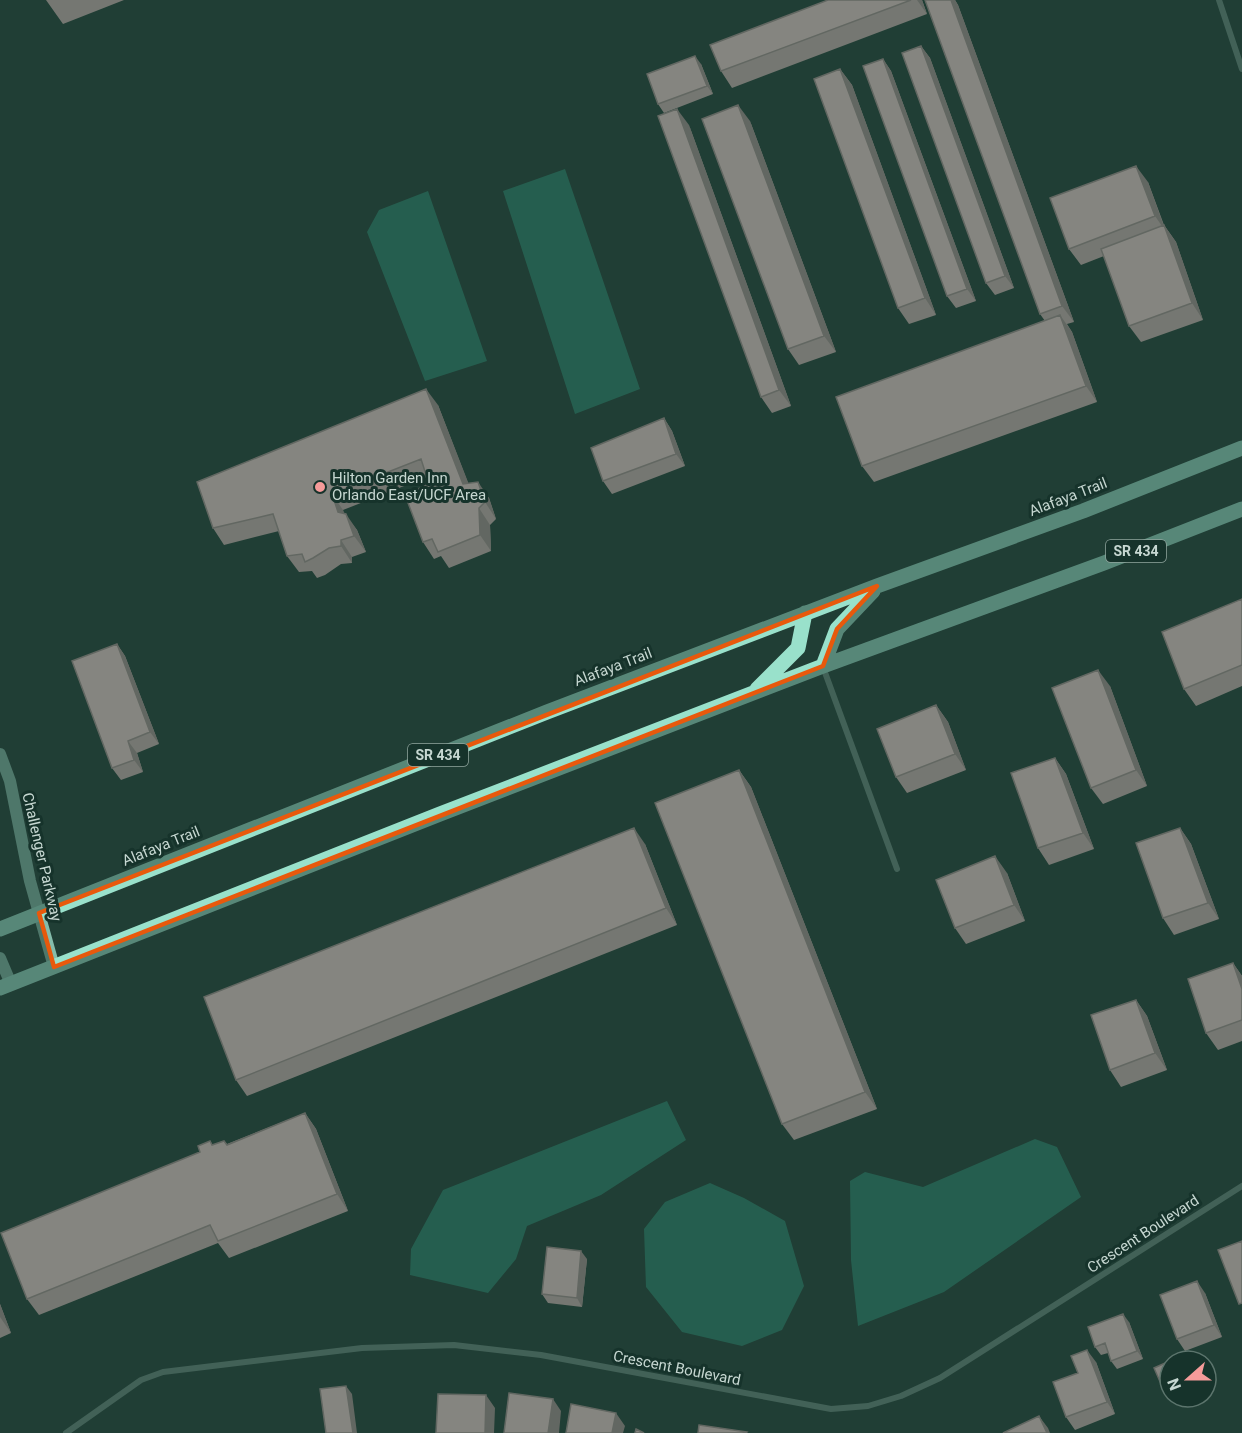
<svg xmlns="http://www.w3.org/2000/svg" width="1242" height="1433" font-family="Roboto,sans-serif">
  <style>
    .water { fill: #2b866f }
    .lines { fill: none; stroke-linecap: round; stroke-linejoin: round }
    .minor { stroke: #6a8c81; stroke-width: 6 }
    .secondary { stroke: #85bcab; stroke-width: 12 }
    .primary { stroke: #99e1cb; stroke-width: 15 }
    .wall { fill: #dbbdbc }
    .shaded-wall { fill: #b29a99 }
    .building { fill: #ffdcdb; stroke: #b29a99; stroke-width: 1.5 }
    .marked { fill: none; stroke: #e8590c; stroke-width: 4.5; stroke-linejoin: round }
    .poi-dot { fill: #f59b9a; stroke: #16332b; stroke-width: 2 }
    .labels { text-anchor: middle; stroke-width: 6; stroke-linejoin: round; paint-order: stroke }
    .shield { fill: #16332b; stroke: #91a69f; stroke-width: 1.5 }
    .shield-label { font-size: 14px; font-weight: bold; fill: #c6d7d1 }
    .poi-label { font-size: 15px; fill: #c6d7d1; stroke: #16332b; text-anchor: start }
    .street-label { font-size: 15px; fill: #c6d7d1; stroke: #16332b }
  </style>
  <rect width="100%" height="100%" fill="#203e35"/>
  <!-- water -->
  <path class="water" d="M 565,169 L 640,389 L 575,414 L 503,191 Z
    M 428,191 L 487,361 L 425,381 L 367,232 L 379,210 Z
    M 667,1101 L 686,1140 L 601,1195 L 527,1226 L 516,1259 L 488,1293 L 410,1275 L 411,1249 L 443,1190 Z
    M 1035,1139 L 1057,1147 L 1081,1197 L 944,1292 L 858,1326 L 851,1260 L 850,1181 L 865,1172 L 923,1187 Z
    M 710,1183 L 744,1198 L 785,1221 L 804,1286 L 782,1330 L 742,1346 L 682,1332 L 646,1287 L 644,1229 L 665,1202 Z"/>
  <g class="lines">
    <!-- minor -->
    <path class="minor" d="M 1219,0 L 1242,69
      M 823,667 L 897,869
      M 66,1433 L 141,1380 L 163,1372 L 362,1348 L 454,1345 L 541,1355 L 831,1409 L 868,1406 L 901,1396 L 940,1378 L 1242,1186"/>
    <!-- secondary -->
    <path class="secondary" d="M 0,754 L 10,781 L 30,881 L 54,967
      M 0,958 L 11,984"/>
    <!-- primary -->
    <path class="primary" d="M 823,666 L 837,629 L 873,591
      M 757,689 L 798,648 L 805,613
      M 0,929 L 547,712 L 877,586 L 1083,511 L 1242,448
      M 0,988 L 440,814 L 823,666 L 1104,563 L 1242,509"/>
  </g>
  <!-- wall -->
  <path class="wall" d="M 46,0 L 124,0 L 63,24 Z
    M 828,0 L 922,0 L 927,14 L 732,88 L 721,71 Z
    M 925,0 L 955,0 L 958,5 L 1074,322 L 1067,324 L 1072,332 L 1097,402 L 874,482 L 862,466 L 1045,321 L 1040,314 Z
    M 921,46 L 930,58 L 1014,288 L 995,295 L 986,283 Z
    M 883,59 L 891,71 L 976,301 L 956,308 L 947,296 Z
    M 701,64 L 713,94 L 664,113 L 658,104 Z
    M 840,69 L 852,85 L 936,315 L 909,324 L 898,308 Z
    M 750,121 L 836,352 L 799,365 L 788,349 Z
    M 689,125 L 791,406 L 772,413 L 761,397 Z
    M 1148,182 L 1164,225 L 1176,242 L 1203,320 L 1141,342 L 1129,326 L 1104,256 L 1081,265 L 1069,249 Z
    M 438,405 L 468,483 L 489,498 L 496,519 L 490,525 L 491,551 L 449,568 L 441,556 L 434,559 L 423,542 L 429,484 L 427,477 L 343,510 L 344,514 L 357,530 L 366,552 L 352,557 L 352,563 L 341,564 L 325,575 L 317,578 L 312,571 L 299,572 L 287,556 L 279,531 L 224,545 L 213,528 Z
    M 664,418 L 672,431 L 685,466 L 612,494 L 603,481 Z
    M 1242,599 L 1242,686 L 1196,706 L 1184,689 Z
    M 117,644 L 125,656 L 159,744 L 137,753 L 143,772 L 121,780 L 112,768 Z
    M 1110,686 L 1147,786 L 1103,804 L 1091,788 Z
    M 936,705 L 948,722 L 966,770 L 907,793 L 896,777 Z
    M 1055,758 L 1066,774 L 1094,849 L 1049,865 L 1038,848 Z
    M 739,770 L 751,787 L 877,1109 L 794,1140 L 782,1124 Z
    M 1180,828 L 1191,844 L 1219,919 L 1174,935 L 1163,918 Z
    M 645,844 L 677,925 L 247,1096 L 236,1080 Z
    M 1007,873 L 1025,921 L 966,944 L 955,928 Z
    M 1233,963 L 1242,976 L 1242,1041 L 1218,1050 L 1206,1033 Z
    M 1136,1000 L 1147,1016 L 1167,1070 L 1121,1087 L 1110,1070 Z
    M 305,1113 L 316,1129 L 348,1211 L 229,1258 L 218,1243 L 39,1315 L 27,1299 L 200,1152 L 210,1141 L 213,1145 L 224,1141 L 227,1144 Z
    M 587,1259 L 582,1307 L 548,1303 L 542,1294 Z
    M 1205,1293 L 1222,1337 L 1185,1351 L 1177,1339 Z
    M 0,1304 L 11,1333 L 0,1338 Z
    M 1129,1322 L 1143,1359 L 1117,1369 L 1111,1361 L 1108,1353 L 1101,1355 L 1095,1347 Z
    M 1170,1361 L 1170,1388 L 1165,1391 L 1162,1386 Z
    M 1096,1362 L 1115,1414 L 1075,1430 L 1066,1417 Z"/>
  <!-- shaded-wall -->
  <path class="shaded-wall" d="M 917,0 L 922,0 L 927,14 Z
    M 951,0 L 955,0 L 958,5 L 1074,322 L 1062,306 Z
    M 921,46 L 930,58 L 1014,288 L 1005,276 Z
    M 695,56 L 701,64 L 713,94 L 707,86 Z
    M 883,59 L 891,71 L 976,301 L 967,289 Z
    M 840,69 L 852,85 L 936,315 L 925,298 Z
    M 738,105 L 750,121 L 836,352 L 824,336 Z
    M 677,109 L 689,125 L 791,406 L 779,390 Z
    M 1136,166 L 1148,182 L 1166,232 L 1155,216 Z
    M 1164,225 L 1176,242 L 1203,320 L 1192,303 Z
    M 1060,315 L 1072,332 L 1097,402 L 1086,386 Z
    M 426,389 L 438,405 L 475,500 L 463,484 Z
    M 664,418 L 672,431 L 685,466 L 676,454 Z
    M 478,482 L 489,498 L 496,519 L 485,502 Z
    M 332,494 L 343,510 L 349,528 L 338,512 Z
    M 479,508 L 490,525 L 491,551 L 480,535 Z
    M 346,514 L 357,530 L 366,552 L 354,536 Z
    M 341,540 L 352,557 L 352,563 L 341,546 Z
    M 117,644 L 125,656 L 159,744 L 150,732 Z
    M 1098,670 L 1110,686 L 1147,786 L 1136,770 Z
    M 936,705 L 948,722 L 966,770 L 955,754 Z
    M 128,741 L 137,753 L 143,772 L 134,760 Z
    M 1055,758 L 1066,774 L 1094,849 L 1083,833 Z
    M 739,770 L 751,787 L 877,1109 L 865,1092 Z
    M 634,828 L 645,844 L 677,925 L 666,908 Z
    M 1180,828 L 1191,844 L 1219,919 L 1208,903 Z
    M 995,856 L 1007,873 L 1025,921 L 1014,905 Z
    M 1233,963 L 1242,976 L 1242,989 Z
    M 1136,1000 L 1147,1016 L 1167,1070 L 1155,1053 Z
    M 305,1113 L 316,1129 L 348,1211 L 337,1194 Z
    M 581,1251 L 587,1259 L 582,1307 L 577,1298 Z
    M 1197,1281 L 1205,1293 L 1222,1337 L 1214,1325 Z
    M 0,1304 L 11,1333 L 0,1317 Z
    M 1123,1314 L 1129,1322 L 1143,1359 L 1137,1351 Z
    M 1087,1350 L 1096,1362 L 1115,1414 L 1107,1402 Z
    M 346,1386 L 352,1394 L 357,1433 L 353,1433 Z
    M 486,1395 L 495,1408 L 494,1433 L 485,1433 Z
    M 553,1399 L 561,1411 L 559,1433 L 548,1433 Z
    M 616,1413 L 625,1426 L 623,1433 L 612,1433 Z
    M 1039,1416 L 1048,1428 L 1050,1433 L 1047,1433 Z"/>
  <!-- building -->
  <path class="building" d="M 828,0 L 911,0 L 721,71 L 710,45 Z
    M 925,0 L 951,0 L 1062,306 L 1040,314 Z
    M 921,46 L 1005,276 L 986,283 L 902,53 Z
    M 695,56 L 707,86 L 658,104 L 647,74 Z
    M 883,59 L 967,289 L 947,296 L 863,66 Z
    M 840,69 L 925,298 L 898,308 L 814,79 Z
    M 738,105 L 824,336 L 788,349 L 702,119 Z
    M 677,109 L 779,390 L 761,397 L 658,116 Z
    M 1136,166 L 1155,216 L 1069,249 L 1050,198 Z
    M 1164,225 L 1192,303 L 1129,326 L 1101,249 Z
    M 1060,315 L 1086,386 L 862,466 L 836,397 Z
    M 426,389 L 463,484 L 478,482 L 485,502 L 479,508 L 480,535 L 438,552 L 432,539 L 423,542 L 405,495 L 429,484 L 421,459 L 332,494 L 338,512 L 346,514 L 354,536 L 341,540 L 341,546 L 329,548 L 313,558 L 305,562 L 302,554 L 287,556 L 273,514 L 213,528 L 197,482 Z
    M 664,418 L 676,454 L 603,481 L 591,448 Z
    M 1242,599 L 1242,665 L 1184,689 L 1162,632 Z
    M 117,644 L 150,732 L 128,741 L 134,760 L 112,768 L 72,661 Z
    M 1098,670 L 1136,770 L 1091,788 L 1052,688 Z
    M 936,705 L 955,754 L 896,777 L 877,729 Z
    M 1055,758 L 1083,833 L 1038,848 L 1011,773 Z
    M 739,770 L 865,1092 L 782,1124 L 655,803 Z
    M 634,828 L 666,908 L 236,1080 L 204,997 Z
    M 1180,828 L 1208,903 L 1163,918 L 1136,843 Z
    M 995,856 L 1014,905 L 955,928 L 936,880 Z
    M 1233,963 L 1242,989 L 1242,1020 L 1206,1033 L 1188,979 Z
    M 1136,1000 L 1155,1053 L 1110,1070 L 1091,1015 Z
    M 305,1113 L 337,1194 L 218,1241 L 210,1225 L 27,1299 L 1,1233 L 200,1152 L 198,1146 L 210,1141 L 212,1145 L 224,1141 L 227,1145 Z
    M 1242,1241 L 1242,1303 L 1239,1304 L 1218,1250 Z
    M 547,1247 L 581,1251 L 577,1298 L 542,1294 Z
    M 1197,1281 L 1214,1325 L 1177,1339 L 1160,1295 Z
    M 1123,1314 L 1137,1351 L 1111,1361 L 1105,1343 L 1095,1347 L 1088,1327 Z
    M 1087,1350 L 1107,1402 L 1066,1417 L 1053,1382 L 1078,1373 L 1071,1356 Z
    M 1170,1361 L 1170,1383 L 1162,1386 L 1154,1368 Z
    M 346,1386 L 353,1433 L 326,1433 L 320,1389 Z
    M 509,1393 L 553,1399 L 548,1433 L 504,1433 Z
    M 438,1394 L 486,1395 L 485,1433 L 436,1433 Z
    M 571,1404 L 616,1413 L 612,1433 L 566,1433 Z
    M 1039,1416 L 1047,1433 L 1003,1433 Z
    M 699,1425 L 747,1432 L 746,1433 L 698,1433 Z
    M 636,1429 L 644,1433 L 635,1433 Z"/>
  <!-- marked area -->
  <path d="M0 0H1242V1433H0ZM 877,586 L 837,629 L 823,666 L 54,967 L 39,913 Z" fill="#203e35" fill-opacity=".55" fill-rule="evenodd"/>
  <path class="marked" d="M 877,586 L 837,629 L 823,666 L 54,967 L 39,913 Z"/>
  <!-- markers -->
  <circle class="poi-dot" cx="320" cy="487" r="6"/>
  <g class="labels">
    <!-- shield labels -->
    <g class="shield">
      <rect x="1106" y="540" width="60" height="22" rx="4.5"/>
      <rect x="408" y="744" width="60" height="22" rx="4.5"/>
    </g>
    <g class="shield-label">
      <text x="1136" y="556">SR 434</text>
      <text x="438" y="760">SR 434</text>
    </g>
    <!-- poi labels -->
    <g class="poi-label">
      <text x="332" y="483">Hilton Garden Inn<tspan x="332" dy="17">Orlando East/UCF Area</tspan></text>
    </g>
    <!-- street labels -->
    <g class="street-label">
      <text transform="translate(1068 497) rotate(-21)" y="5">Alafaya Trail</text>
      <text transform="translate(613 667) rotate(-21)" y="5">Alafaya Trail</text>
      <text transform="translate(161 846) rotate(-22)" y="5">Alafaya Trail</text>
      <text transform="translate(42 857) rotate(77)" y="5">Challenger Parkway</text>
      <text transform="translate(1143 1234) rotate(-33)" y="5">Crescent Boulevard</text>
      <text transform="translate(677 1368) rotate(11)" y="5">Crescent Boulevard</text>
    </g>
  </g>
  <!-- north arrow -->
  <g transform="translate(1188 1379) rotate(249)"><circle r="28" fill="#16332b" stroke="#5c756d" stroke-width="1.5"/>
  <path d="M0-4.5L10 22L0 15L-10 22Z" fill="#f59b9a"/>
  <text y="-9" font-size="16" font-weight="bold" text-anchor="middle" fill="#c6d7d1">N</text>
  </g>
</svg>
